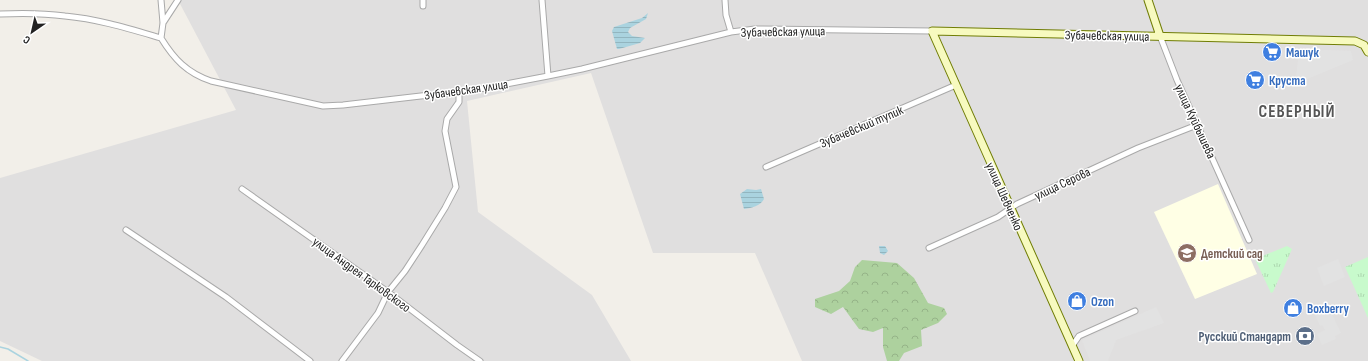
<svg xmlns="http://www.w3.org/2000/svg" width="1368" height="361" font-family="'Sofia Sans Condensed',sans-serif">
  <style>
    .residential { fill: #e0dfdf }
    .education { fill: #ffffe5 }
    .forest { fill: url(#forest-crowns) }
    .park { fill: url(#park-tufts) }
    .parking { fill: #e2e2e2 }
    .water { fill: url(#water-rules) }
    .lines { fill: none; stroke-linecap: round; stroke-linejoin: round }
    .stream { stroke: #aad3df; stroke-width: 1.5 }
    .street-casing { stroke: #a9a9a9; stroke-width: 7 }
    .secondary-casing { stroke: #707d05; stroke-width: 9 }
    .street { stroke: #fff; stroke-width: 5 }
    .secondary { stroke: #f7fabf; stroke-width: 7 }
    .labels { text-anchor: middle; stroke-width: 3; stroke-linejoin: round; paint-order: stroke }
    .street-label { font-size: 13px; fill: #222; stroke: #fff }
    .shop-label { font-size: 13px; font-weight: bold; fill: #366cbe; stroke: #fff; text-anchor: start }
    .education-label { font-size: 13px; font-weight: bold; fill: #785e54; stroke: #fff; text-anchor: start }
    .service-label { font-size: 13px; font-weight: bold; fill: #4e5e75; stroke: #fff; text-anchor: end }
    .district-label { font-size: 17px; font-weight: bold; letter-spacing: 1px; fill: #555; stroke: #fff }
  </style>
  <defs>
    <pattern id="forest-crowns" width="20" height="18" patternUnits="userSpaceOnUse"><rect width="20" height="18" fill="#add19e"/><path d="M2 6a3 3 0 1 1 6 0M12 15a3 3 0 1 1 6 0" fill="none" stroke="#95b388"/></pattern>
    <pattern id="park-tufts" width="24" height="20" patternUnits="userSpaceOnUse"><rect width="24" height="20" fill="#c8facc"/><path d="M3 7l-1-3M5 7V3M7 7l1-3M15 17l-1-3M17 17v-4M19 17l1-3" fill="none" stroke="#acd6af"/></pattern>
    <pattern id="water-rules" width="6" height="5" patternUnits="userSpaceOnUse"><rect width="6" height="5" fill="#aad3df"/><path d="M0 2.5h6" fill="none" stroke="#92b5bf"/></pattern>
  </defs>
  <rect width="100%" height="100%" fill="#f2efe9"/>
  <!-- residential -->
  <path class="residential" d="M 178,0 L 1368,0 L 1368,361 L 802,361 L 755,253 L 653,253 L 591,73 L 467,101 L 478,212 L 592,295 L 631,361 L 42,361 L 0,341 L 0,178 L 236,110 Z"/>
  <!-- education -->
  <path class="education" d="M 1218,184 L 1257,274 L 1195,299 L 1154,212 Z"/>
  <!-- forest -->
  <path class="forest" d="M 862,260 L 897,263 L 914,278 L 928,303 L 944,308 L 947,314 L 938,323 L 921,330 L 922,346 L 904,353 L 899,361 L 887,361 L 883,347 L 883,328 L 873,332 L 859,329 L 843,307 L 831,314 L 815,307 L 815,299 L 839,291 L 850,281 L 855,267 Z"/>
  <!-- park -->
  <path class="park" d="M 1287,246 L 1292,249 L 1273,292 L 1271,293 L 1255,259 Z
    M 1368,257 L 1368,318 L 1345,267 Z"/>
  <!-- parking -->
  <path class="parking" d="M 1327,50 L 1351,51 L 1353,60 L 1295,84 L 1299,51 Z
    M 1338,259 L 1345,277 L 1324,286 L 1317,268 Z
    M 1156,307 L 1164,323 L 1116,340 L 1108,361 L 1090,361 L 1082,340 Z
    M 1321,307 L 1323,311 L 1329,308 L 1341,333 L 1335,336 L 1336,339 L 1322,345 L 1317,334 L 1325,330 L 1322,325 L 1320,326 L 1313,311 Z"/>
  <!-- water -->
  <path class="water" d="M 648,13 L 646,19 L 630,28 L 628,32 L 632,36 L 645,38 L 640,43 L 619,49 L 617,49 L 612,31 L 614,27 L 642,18 Z
    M 747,189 L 756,190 L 761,189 L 764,199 C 760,206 752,208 744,209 L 740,194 Z
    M 879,246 L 885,246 L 888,251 L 884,255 L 880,253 Z"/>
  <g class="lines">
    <!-- stream -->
    <path class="stream" d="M 0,347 L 8,349 L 28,361"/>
    <defs>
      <path id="street" d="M 161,0 L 163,23 L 161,38
        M 542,0 L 548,76
        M 725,0 L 726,15 L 731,32
        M 423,6 L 423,0
        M 0,14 C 22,13 43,13 65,16 C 98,19 130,29 161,38
        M 163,23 L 178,0
        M 1160,36 L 1177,80 L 1249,240
        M 161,38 C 174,59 187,73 211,81 L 323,106 L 343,105 L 438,94 L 459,93 L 548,76 L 582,69 L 731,32 L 755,29 L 932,31
        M 766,167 L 956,85
        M 242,189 L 388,292 L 457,345 L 480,361
        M 126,230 L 226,297 L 310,361
        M 929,248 L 998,217 L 1017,204 L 1138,148 L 1197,125
        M 1072,346 L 1079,336 L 1135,311
        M 342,361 L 378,313 L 388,292 L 405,271 L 422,245 L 445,208 L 456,187 L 445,131 L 447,119 L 459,102 L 459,93"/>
      <path id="secondary" d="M 1148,0 L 1160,36
        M 1079,361 L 932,31 L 1355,41 L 1364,45 L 1368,52"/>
    </defs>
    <!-- street casing -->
    <use href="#street" class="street-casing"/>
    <!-- secondary casing -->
    <use href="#secondary" class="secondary-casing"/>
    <!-- street -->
    <use href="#street" class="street"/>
    <!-- secondary -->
    <use href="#secondary" class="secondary"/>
  </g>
  <!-- icons -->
  <defs>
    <symbol id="supermarket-disc" viewBox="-11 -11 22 22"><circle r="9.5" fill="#3f7fe0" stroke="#fff"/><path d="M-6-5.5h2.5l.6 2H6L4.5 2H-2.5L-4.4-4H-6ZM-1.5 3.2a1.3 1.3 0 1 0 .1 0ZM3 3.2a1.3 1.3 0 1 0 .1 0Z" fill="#fff"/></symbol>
    <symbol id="school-disc" viewBox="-11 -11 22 22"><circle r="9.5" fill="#8d6e63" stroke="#fff"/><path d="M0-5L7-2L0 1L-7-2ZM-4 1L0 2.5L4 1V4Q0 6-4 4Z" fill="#fff"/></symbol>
    <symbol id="shop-disc" viewBox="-11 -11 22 22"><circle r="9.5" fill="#3f7fe0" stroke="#fff"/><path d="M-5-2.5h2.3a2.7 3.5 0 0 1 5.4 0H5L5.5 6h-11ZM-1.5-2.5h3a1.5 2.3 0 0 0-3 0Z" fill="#fff"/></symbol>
    <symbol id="bank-disc" viewBox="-11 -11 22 22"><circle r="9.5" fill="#5c6f8a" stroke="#fff"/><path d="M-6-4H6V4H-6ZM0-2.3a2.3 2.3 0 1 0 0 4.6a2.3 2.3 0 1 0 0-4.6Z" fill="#fff"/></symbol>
  </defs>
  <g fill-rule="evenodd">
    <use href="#supermarket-disc" x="1261" y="41" width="22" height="22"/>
    <use href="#supermarket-disc" x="1244" y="69" width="22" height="22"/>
    <use href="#school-disc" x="1176" y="242" width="22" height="22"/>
    <use href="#shop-disc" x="1066" y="290" width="22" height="22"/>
    <use href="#shop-disc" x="1282" y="297" width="22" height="22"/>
    <use href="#bank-disc" x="1294" y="325" width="22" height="22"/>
  </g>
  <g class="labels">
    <!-- street labels -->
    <g class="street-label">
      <text transform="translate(783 31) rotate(-1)" y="5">Зубачевская улица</text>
      <text transform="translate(1107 35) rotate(1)" y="5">Зубачевская улица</text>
      <text transform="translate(466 89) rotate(-8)" y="5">Зубачевская улица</text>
      <text transform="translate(1196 121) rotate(65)" y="5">улица Куйбышева</text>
      <text transform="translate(861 126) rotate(-23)" y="5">Зубачевский тупик</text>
      <text transform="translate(1062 183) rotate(-25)" y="5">улица Серова</text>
      <text transform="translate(1005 196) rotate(66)" y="5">улица Шевченко</text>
      <text transform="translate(362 274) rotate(36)" y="5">улица Андрея Тарковского</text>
    </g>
    <!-- shop labels -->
    <g class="shop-label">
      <text x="1286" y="57">Машук</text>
      <text x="1269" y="85">Круста</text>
      <text x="1091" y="306">Ozon</text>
      <text x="1307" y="313">Boxberry</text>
    </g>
    <!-- education labels -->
    <g class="education-label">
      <text x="1201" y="258">Детский сад</text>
    </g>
    <!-- service labels -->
    <g class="service-label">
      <text x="1291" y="341">Русский Стандарт</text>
    </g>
    <!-- district labels -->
    <g class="district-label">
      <text x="1297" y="117">СЕВЕРНЫЙ</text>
    </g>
  </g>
  <!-- north arrow -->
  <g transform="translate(32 32) rotate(214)" stroke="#ffffff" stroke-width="3" paint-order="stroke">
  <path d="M0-3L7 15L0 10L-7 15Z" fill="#222222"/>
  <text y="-6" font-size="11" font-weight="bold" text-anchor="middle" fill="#222222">С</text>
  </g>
</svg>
